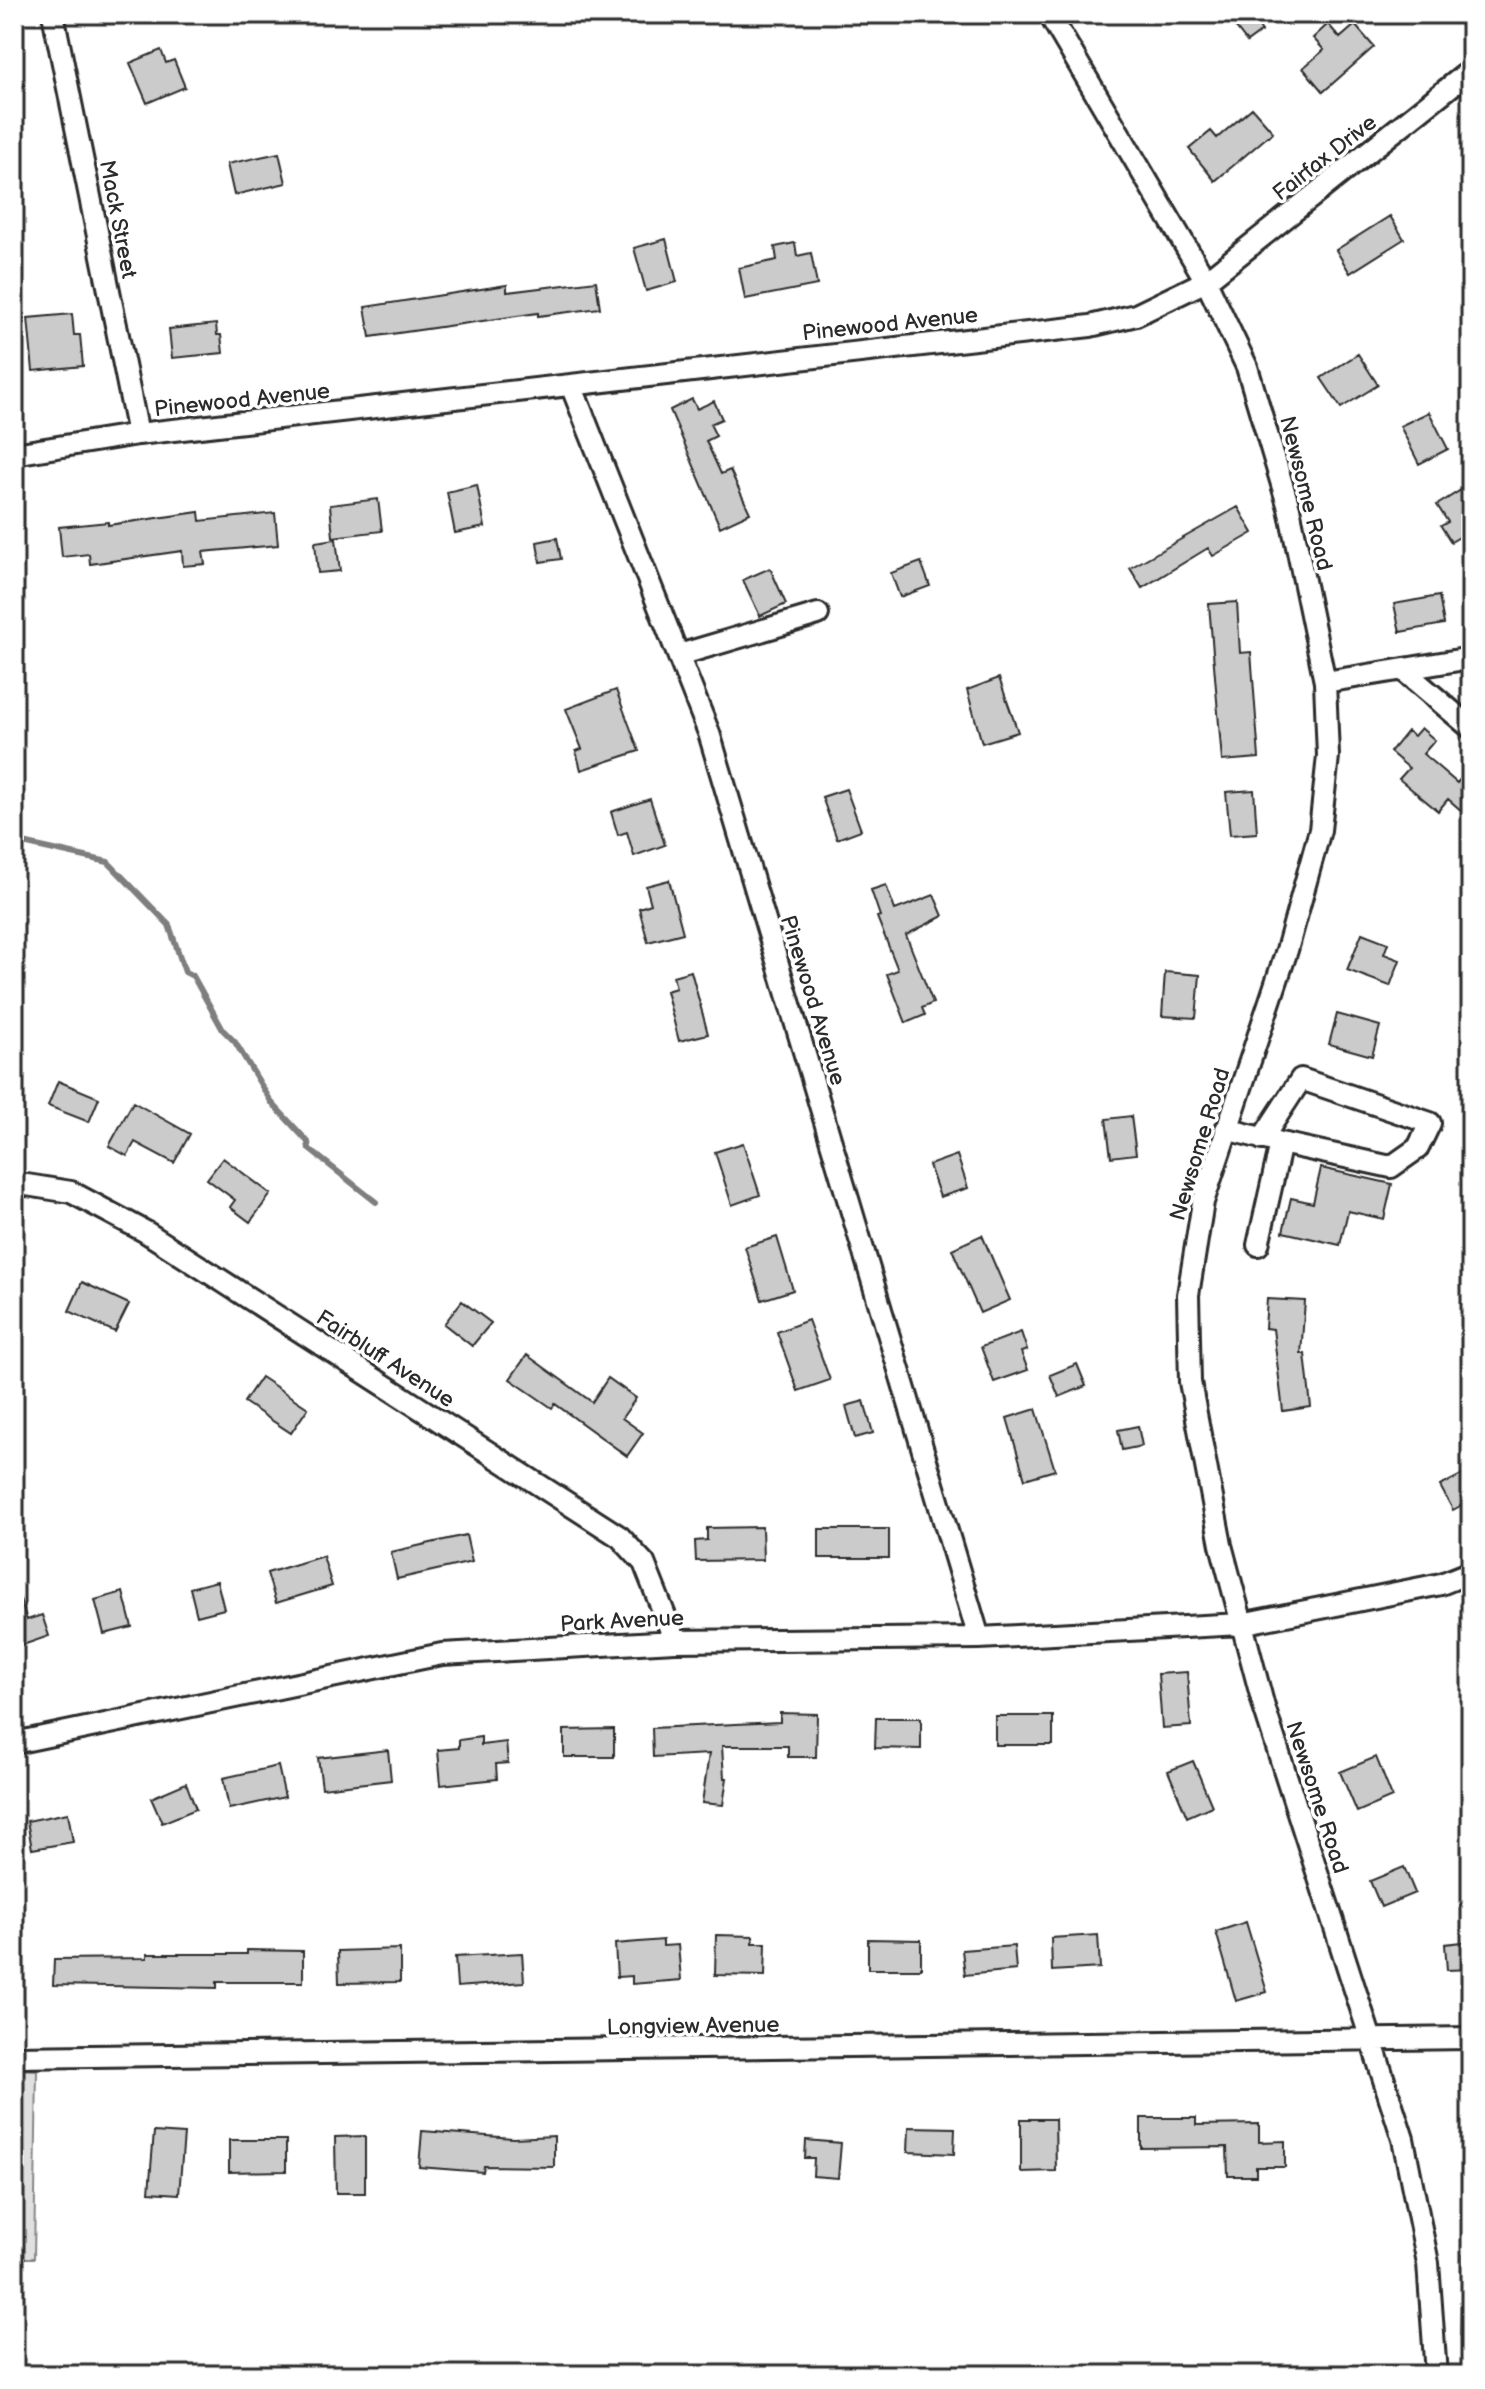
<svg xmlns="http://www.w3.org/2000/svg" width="1485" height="2389" font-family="'Balsamiq Sans',sans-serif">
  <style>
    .green { fill: #e0e0e0; stroke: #868686; stroke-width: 2 }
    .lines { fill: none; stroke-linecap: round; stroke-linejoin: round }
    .stream { stroke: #7e7e7e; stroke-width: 6 }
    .building { fill: #cbcbcb; stroke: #2b2b2b; stroke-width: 2 }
    .minor-casing { stroke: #2b2b2b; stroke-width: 26 }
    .minor { stroke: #fff; stroke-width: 20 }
    .labels { text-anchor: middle; stroke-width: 7; stroke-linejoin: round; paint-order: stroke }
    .street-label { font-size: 22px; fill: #2b2b2b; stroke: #fff }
  </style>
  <rect width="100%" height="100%" fill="#fff"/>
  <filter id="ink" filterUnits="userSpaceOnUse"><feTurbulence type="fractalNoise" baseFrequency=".0125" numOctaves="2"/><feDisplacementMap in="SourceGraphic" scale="16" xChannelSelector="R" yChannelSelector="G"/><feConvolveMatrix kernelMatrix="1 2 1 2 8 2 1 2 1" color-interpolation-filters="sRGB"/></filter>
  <g filter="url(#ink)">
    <!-- green -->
    <path class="green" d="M 14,2069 L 37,2070 L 34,2258 L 14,2258 Z
      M 1471,2251 L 1471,2351 L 1460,2335 L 1463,2255 Z"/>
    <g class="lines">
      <!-- stream -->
      <path class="stream" d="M 14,841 L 108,862 L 169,925 L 185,972 L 193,976 L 223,1030 L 235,1042 L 272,1103 L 308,1142 L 309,1149 L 376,1202"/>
    </g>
    <!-- building -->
    <path class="building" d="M 1225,14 L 1249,14 L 1262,31 L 1247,42 Z
      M 1328,24 L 1340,38 L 1355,25 L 1374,47 L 1323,92 L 1303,68 L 1324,50 L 1313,38 Z
      M 161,50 L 166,63 L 174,60 L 185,87 L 147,103 L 130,63 Z
      M 1252,108 L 1273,132 L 1215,181 L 1189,149 L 1211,131 L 1217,138 Z
      M 279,153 L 286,183 L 234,195 L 227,164 Z
      M 1390,216 L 1404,239 L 1350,273 L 1336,250 Z
      M 666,239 L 677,282 L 646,291 L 634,248 Z
      M 795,243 L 797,256 L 811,253 L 817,285 L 745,299 L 739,268 L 777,260 L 775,247 Z
      M 596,281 L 600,308 L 538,316 L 538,313 L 370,337 L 365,307 L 507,285 L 507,292 Z
      M 72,314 L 74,335 L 80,335 L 83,366 L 33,371 L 28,318 Z
      M 216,324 L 217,335 L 221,335 L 223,353 L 172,358 L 169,329 Z
      M 1358,354 L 1378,385 L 1341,408 L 1321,378 Z
      M 692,399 L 697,409 L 714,401 L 722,419 L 710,424 L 716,436 L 706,441 L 721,474 L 730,470 L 750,513 L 720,527 L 670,410 Z
      M 1429,412 L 1448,449 L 1419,464 L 1400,426 Z
      M 477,485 L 485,527 L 455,533 L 447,492 Z
      M 1461,490 L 1471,507 L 1471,530 L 1451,542 L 1441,526 L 1448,522 L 1437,505 Z
      M 378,499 L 382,531 L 333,537 L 330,505 Z
      M 1238,507 L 1253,533 L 1213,556 L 1208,548 L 1142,588 L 1130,568 Z
      M 199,512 L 200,521 L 275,513 L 278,545 L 203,552 L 205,564 L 183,566 L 182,551 L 90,564 L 89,554 L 62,557 L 59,527 L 108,522 L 108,525 Z
      M 557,538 L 561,559 L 540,562 L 537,542 Z
      M 336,539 L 340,571 L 318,573 L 315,542 Z
      M 921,562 L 930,586 L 900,597 L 891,573 Z
      M 770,568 L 786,604 L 760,616 L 743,580 Z
      M 1439,596 L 1444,624 L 1400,632 L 1394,604 Z
      M 1237,602 L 1240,653 L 1251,652 L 1259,758 L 1222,761 L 1209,604 Z
      M 999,678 L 1018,732 L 982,743 L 967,690 Z
      M 616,690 L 639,751 L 581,770 L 576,751 L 582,749 L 566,709 Z
      M 1421,728 L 1435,740 L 1423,754 L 1457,783 L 1471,766 L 1471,819 L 1448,799 L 1438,811 L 1399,779 L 1409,768 L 1390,752 L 1407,731 L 1414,736 Z
      M 846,789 L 861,830 L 837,839 L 822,797 Z
      M 1254,790 L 1257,833 L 1230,835 L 1226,792 Z
      M 650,799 L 665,845 L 634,856 L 627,832 L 618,835 L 611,812 Z
      M 669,880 L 683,933 L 648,942 L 639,908 L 651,904 L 646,886 Z
      M 886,885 L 895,910 L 934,895 L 943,916 L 906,935 L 933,1003 L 922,1008 L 925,1015 L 906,1023 L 887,974 L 898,970 L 877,917 L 880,916 L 871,890 Z
      M 1362,933 L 1388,943 L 1384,954 L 1400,960 L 1390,986 L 1347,970 Z
      M 691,971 L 708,1034 L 679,1041 L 666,991 L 676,988 L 673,976 Z
      M 1165,972 L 1200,975 L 1196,1018 L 1162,1016 Z
      M 1337,1014 L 1380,1026 L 1372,1056 L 1329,1044 Z
      M 58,1081 L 99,1098 L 89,1122 L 48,1106 Z
      M 133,1102 L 190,1134 L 174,1163 L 135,1142 L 127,1156 L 109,1146 Z
      M 1131,1116 L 1136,1154 L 1111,1157 L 1106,1119 Z
      M 743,1143 L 760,1195 L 732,1205 L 715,1152 Z
      M 957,1155 L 968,1188 L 940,1197 L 929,1165 Z
      M 223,1158 L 271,1194 L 250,1222 L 230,1207 L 235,1200 L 207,1179 Z
      M 1321,1168 L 1392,1184 L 1384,1219 L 1348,1211 L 1340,1245 L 1283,1232 L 1291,1198 L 1313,1203 Z
      M 982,1235 L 1010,1300 L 980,1313 L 952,1249 Z
      M 777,1237 L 793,1290 L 762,1300 L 745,1247 Z
      M 82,1282 L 129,1304 L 115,1332 L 69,1311 Z
      M 1267,1299 L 1305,1301 L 1301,1354 L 1305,1354 L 1311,1407 L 1283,1411 L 1273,1329 L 1265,1328 Z
      M 462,1301 L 491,1323 L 472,1346 L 444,1324 Z
      M 808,1320 L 830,1380 L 798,1391 L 777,1332 Z
      M 1021,1332 L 1027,1350 L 1021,1352 L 1028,1370 L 994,1382 L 981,1347 Z
      M 527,1355 L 592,1402 L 608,1378 L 636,1398 L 622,1418 L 643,1433 L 627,1456 L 555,1404 L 552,1408 L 510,1379 Z
      M 1077,1364 L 1086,1386 L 1059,1397 L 1050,1375 Z
      M 261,1377 L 308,1408 L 291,1433 L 244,1402 Z
      M 864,1401 L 873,1433 L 855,1438 L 846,1406 Z
      M 1036,1409 L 1055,1470 L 1025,1479 L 1007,1418 Z
      M 1138,1426 L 1142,1446 L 1122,1450 L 1118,1430 Z
      M 1471,1470 L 1471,1500 L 1453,1510 L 1440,1486 Z
      M 762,1527 L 763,1560 L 696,1561 L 695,1541 L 707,1540 L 707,1528 Z
      M 819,1529 L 889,1529 L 889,1558 L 819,1558 Z
      M 466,1535 L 472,1562 L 397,1579 L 391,1552 Z
      M 323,1556 L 332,1586 L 276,1603 L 267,1573 Z
      M 217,1581 L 224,1609 L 197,1616 L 190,1588 Z
      M 14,1590 L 17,1590 L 27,1620 L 42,1615 L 49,1636 L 14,1648 Z
      M 123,1592 L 132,1627 L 104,1634 L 95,1600 Z
      M 1187,1672 L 1191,1726 L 1162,1728 L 1158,1674 Z
      M 780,1713 L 817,1714 L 816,1757 L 788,1757 L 788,1746 L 722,1746 L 724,1778 L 727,1778 L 723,1805 L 702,1803 L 709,1754 L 653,1757 L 652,1728 L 780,1722 Z
      M 995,1716 L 1053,1716 L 1053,1745 L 995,1745 Z
      M 876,1718 L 921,1718 L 921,1749 L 875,1748 Z
      M 614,1729 L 614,1757 L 564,1757 L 564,1730 Z
      M 481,1737 L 481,1745 L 506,1742 L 508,1763 L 496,1764 L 497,1779 L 441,1785 L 438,1750 L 459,1748 L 459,1740 Z
      M 388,1750 L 391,1780 L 322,1788 L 318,1758 Z
      M 1376,1757 L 1392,1797 L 1357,1812 L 1340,1772 Z
      M 1193,1761 L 1212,1806 L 1187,1817 L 1168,1771 Z
      M 278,1766 L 285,1797 L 229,1809 L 223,1778 Z
      M 186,1783 L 196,1809 L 162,1823 L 151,1798 Z
      M 68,1813 L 73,1842 L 32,1849 L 27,1821 Z
      M 1404,1867 L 1415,1893 L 1381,1907 L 1370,1881 Z
      M 1246,1922 L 1267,1992 L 1236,2001 L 1216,1932 Z
      M 716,1935 L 753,1936 L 753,1943 L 766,1943 L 765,1976 L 715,1975 Z
      M 1098,1935 L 1100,1968 L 1052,1971 L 1051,1938 Z
      M 868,1939 L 921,1940 L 921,1969 L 868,1969 Z
      M 663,1940 L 663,1946 L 678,1945 L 681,1980 L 632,1984 L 632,1976 L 617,1977 L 615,1944 Z
      M 1471,1941 L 1471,1969 L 1447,1970 L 1445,1944 Z
      M 1014,1946 L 1016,1970 L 965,1975 L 962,1950 Z
      M 400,1949 L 400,1982 L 339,1983 L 338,1951 Z
      M 247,1950 L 303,1951 L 303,1982 L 217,1982 L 217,1988 L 53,1985 L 54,1959 L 147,1958 L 147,1954 L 247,1954 Z
      M 522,1953 L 524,1982 L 457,1987 L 455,1957 Z
      M 1141,2118 L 1196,2118 L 1196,2125 L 1259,2124 L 1259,2142 L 1285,2141 L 1285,2167 L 1256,2167 L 1256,2176 L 1228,2176 L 1227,2147 L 1141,2148 Z
      M 1021,2119 L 1055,2119 L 1056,2171 L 1021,2172 Z
      M 909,2127 L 955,2128 L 954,2154 L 908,2152 Z
      M 422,2131 L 513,2138 L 554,2136 L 554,2167 L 484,2166 L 483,2172 L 419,2167 Z
      M 154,2132 L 184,2134 L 179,2194 L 149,2192 Z
      M 365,2136 L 365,2193 L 336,2193 L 335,2137 Z
      M 229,2140 L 286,2140 L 286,2171 L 229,2172 Z
      M 806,2140 L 841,2143 L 838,2178 L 813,2176 L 814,2158 L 805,2158 Z"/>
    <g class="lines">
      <defs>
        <path id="minor" d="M 53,14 L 138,434
          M 1049,14 L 1206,281 L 1247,367 L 1289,508 L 1325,682 L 1328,756 L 1320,830 L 1287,950 L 1203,1202 L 1188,1295 L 1190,1382 L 1221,1545 L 1264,1707 L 1403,2139 L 1428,2263 L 1436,2375
          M 571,385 L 709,733 L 979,1638
          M 14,454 L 138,434 L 1090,326 L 1136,315 L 1206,281 L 1471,70
          M 679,655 L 818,614
          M 1403,670 L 1471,728
          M 1325,682 L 1471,658
          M 1226,1129 L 1281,1143 L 1258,1245
          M 1262,1139 L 1301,1079 L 1430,1123 L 1418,1148 L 1391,1167 L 1281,1143
          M 14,1183 L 71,1192 L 146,1232 L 620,1537 L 644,1563 L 675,1641
          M 14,1743 L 442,1654 L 675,1641 L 979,1638 L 1241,1624 L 1441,1584 L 1471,1572
          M 14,2057 L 1471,2038"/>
      </defs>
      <!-- minor casing -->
      <use href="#minor" class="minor-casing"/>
      <!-- minor -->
      <use href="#minor" class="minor"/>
    </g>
  </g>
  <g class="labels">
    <!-- street labels -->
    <g class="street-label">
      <text transform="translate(1324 157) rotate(-38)" y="8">Fairfax Drive</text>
      <text transform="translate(119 219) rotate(79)" y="8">Mack Street</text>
      <text transform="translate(890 323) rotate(-6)" y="8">Pinewood Avenue</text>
      <text transform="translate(242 399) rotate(-6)" y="8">Pinewood Avenue</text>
      <text transform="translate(1307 493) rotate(76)" y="8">Newsome Road</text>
      <text transform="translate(814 1000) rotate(73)" y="8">Pinewood Avenue</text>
      <text transform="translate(1199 1144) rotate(-73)" y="8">Newsome Road</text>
      <text transform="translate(386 1358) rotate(33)" y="8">Fairbluff Avenue</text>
      <text transform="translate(622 1620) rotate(-3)" y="8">Park Avenue</text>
      <text transform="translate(1318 1797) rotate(72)" y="8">Newsome Road</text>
      <text transform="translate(693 2025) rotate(-1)" y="8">Longview Avenue</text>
    </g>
  </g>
  <!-- margin -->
  <rect width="1485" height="2389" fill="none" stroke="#fff" stroke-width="48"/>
  <rect x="24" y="24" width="1437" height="2341" fill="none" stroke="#2b2b2b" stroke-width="3" filter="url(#ink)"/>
</svg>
